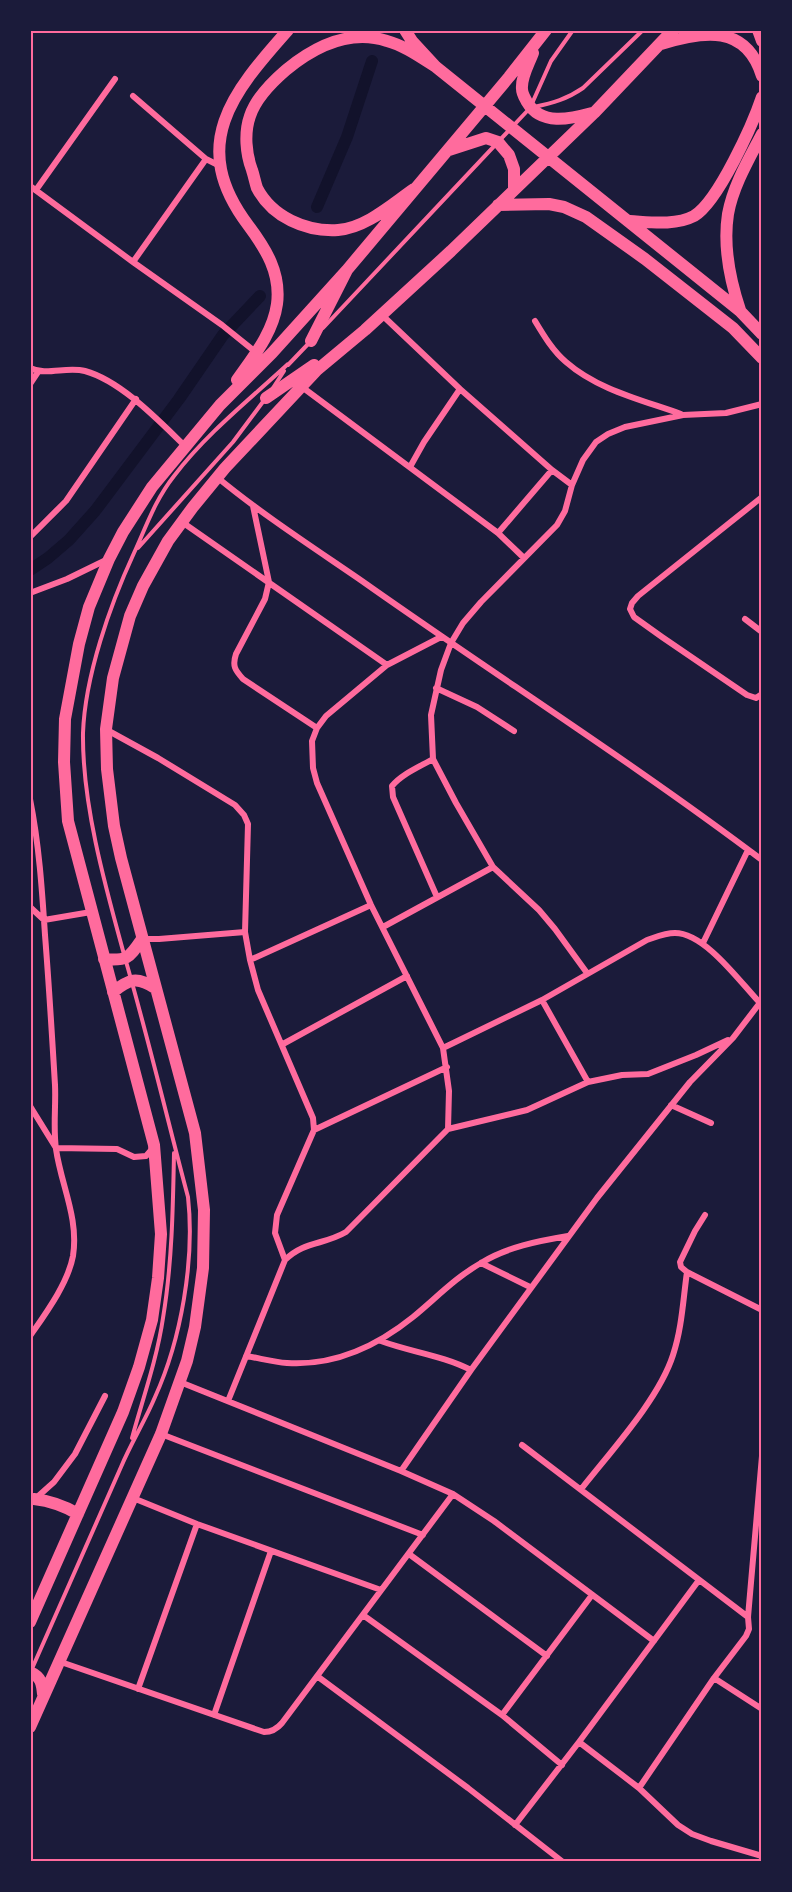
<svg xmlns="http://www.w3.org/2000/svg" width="792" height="1892" font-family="Poppins,sans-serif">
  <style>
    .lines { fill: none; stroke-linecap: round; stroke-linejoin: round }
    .canal { stroke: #12122b; stroke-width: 12 }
    .service { stroke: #ff6b9d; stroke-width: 4 }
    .minor { stroke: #ff6b9d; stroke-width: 6 }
    .trunk { stroke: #ff6b9d; stroke-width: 12 }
    .neatline { fill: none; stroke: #ff6b9d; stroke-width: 2 }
  </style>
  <rect width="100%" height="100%" fill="#1b1b3a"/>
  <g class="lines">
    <!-- canal -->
    <path class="canal" d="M 317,207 L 347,137 L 372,61
      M 30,570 L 48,558 L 69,540 L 95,511 L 179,399 L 223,335 L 260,296"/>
    <!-- service -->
    <path class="service" d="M 534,107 C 553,103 567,99 583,88 L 643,30
      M 323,328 L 530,108 L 551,61 L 573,30
      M 288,365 L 310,342
      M 273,388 L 284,371
      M 138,548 L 233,442 L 265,399
      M 132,1438 C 143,1398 157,1359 163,1318 C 172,1264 173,1208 174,1153
      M 31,1671 C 61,1603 91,1535 121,1467 C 131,1443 145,1421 155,1397 C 181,1340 195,1260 188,1197 C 167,1118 148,1037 125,958 C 106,889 82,805 83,733 C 85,676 110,605 134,553 C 146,527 155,500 174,476 C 206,434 249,400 288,364"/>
    <!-- minor -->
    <path class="minor" d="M 133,96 L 206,159 L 220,166
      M 30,186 L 133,262 L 222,325 L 258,354
      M 36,190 L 115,79
      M 133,262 L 206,159
      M 382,315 L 460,389 L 552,470 L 572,485
      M 535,321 C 544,336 553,351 566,362 C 598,390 642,400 681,414
      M 30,368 C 46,376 67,366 85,371 C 121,381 158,420 185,446
      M 30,384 L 38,372
      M 302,387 L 498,533 L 524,558
      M 410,467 L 424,442 L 460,389
      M 218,478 C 263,515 314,548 362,581 C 495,675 632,762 762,860
      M 762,497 L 638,596 L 632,603 L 630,609 L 634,617 L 662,637 L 747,695 L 756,698 L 762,694
      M 253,506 L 269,582 L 265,599 L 236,654 C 232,666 235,670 243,679 L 317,728
      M 182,522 L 387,665
      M 498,533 L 552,470
      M 30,537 L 66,501 L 136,399
      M 30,593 L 67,579 L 106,560
      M 745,619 L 762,632
      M 436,688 L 477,707 L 514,731
      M 107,730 L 158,758 L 235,805 L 244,815 L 248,824 L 245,932 L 250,960 L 258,990 L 313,1118 L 314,1130 L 277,1215 L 275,1233 L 285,1260
      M 433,759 C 419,767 402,774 392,786 L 393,797 L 437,897
      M 30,799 C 39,844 42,889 45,935 C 49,985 52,1035 55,1085 C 56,1106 53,1128 56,1149 C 61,1185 79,1218 73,1256 C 68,1283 46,1313 30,1336
      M 30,907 L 44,920 L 91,912
      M 383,927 L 493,867
      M 142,939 L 159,939 L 245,932
      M 703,943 L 748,850
      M 250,960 L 371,905
      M 587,973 L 555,929 L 539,910 L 493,867 L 456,803 L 433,759 L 431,715 L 441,670 L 451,643 L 463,623 L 481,602 L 557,525 L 565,511 L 572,485 L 583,460 L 596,442 L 608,434 L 625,427 L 683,415 L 726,413 L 762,404
      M 542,1000 L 588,1082
      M 283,1044 L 407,976
      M 443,1048 L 542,1000 L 647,940 C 656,937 665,933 675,933 C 705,933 740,982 760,1003
      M 671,1105 L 711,1123
      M 30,1106 L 56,1148 L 117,1149 L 134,1157 L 146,1156 L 153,1148
      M 448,1129 L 527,1110 L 588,1082 L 622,1075 L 648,1074 L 696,1055 L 728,1040
      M 314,1130 L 447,1067
      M 481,1263 L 530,1287
      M 687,1272 L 762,1310
      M 381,1341 C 410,1352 442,1355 471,1370
      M 246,1356 C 259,1358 273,1362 287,1363 C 334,1366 377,1346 413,1317 C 435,1299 456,1277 481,1263 C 507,1247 538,1241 568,1236
      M 180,1382 L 401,1471 L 453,1494 L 494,1521 L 654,1641
      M 228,1401 L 285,1260 C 304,1241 324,1245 346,1232 L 448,1129 L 449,1091 L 443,1048 L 371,905 L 317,783 L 313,768 L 312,741 L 317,728 L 326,716 L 387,665 L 441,637
      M 161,1434 L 423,1535
      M 522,1445 L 748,1617
      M 401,1471 L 471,1370 L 597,1198 L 690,1082 L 733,1038 L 762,1000
      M 582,1488 C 611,1451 659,1399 673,1355 C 682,1328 683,1300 687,1272 L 681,1267 L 680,1262 L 695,1231 L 705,1215
      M 133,1498 L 197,1524 L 381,1590
      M 35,1499 L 54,1482 L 75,1454 L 105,1396
      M 409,1554 L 547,1656
      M 363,1615 L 502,1715 L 562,1765
      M 58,1661 L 264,1732 C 272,1732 277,1729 282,1723 L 453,1494
      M 317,1676 L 468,1788 L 563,1862
      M 714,1678 L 762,1709
      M 138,1689 L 197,1524
      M 214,1715 L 271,1551
      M 502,1715 L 592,1595
      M 579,1742 L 639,1788 L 678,1825 L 692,1834 L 711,1841 L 762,1856
      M 639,1788 L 714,1678 L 746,1636 L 749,1629 L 748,1617 L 762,1456
      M 515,1825 L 579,1742 L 699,1580"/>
    <!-- trunk -->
    <path class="trunk" d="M 405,30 L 412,41 L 436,67 L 740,311 L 762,334
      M 758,30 L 762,41
      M 661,44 C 703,31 746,24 762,76
      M 533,53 C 529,64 521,77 522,89 C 522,94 525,98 527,102 C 541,126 570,119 592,113
      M 449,150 L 486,138 L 498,142 L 509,155 L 514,169 L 514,188
      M 414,189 C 392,204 366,228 338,230 C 306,232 272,217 257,188 C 255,182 254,176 252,170 C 246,154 244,133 250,116 C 256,98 272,82 286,70 C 314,47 350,29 387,41 C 405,46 420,57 436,67
      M 498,205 L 549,204 L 564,207 L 586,217 L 645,259 L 733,328 L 762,358
      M 630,221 C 649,222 675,226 694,216 C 718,202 753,124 762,97
      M 740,310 C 730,280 723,246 728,214 C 733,186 749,159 762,134
      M 311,341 L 347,270 L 509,77 L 546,30
      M 237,380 C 253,357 273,333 277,304 C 281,273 266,249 248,225 C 188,145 232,93 288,30
      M 266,398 L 314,365
      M 104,959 C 128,961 129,958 142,939
      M 113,992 C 129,979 137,976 155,988
      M 34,1499 C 51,1501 63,1505 78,1514
      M 30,1622 L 123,1412 L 139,1367 L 152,1320 L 158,1278 L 161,1234 L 154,1145 L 68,821 L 64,762 L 65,719 L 79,644 L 89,607 L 109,559 L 123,532 L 152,487 L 220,405 L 272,353 L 347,270
      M 30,1672 C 41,1677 42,1683 43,1694
      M 30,1727 L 161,1434 L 187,1361 L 195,1327 L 203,1268 L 204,1210 L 195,1133 L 121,858 L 114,826 L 107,769 L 106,729 L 113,678 L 130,616 L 143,586 L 168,541 L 193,507 L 225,468 L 317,370 L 365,330 L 451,251 L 594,113 L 673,30"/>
  </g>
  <!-- border -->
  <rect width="792" height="1892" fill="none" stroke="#1b1b3a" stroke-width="63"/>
  <rect x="32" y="32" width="728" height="1828" class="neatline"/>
</svg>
